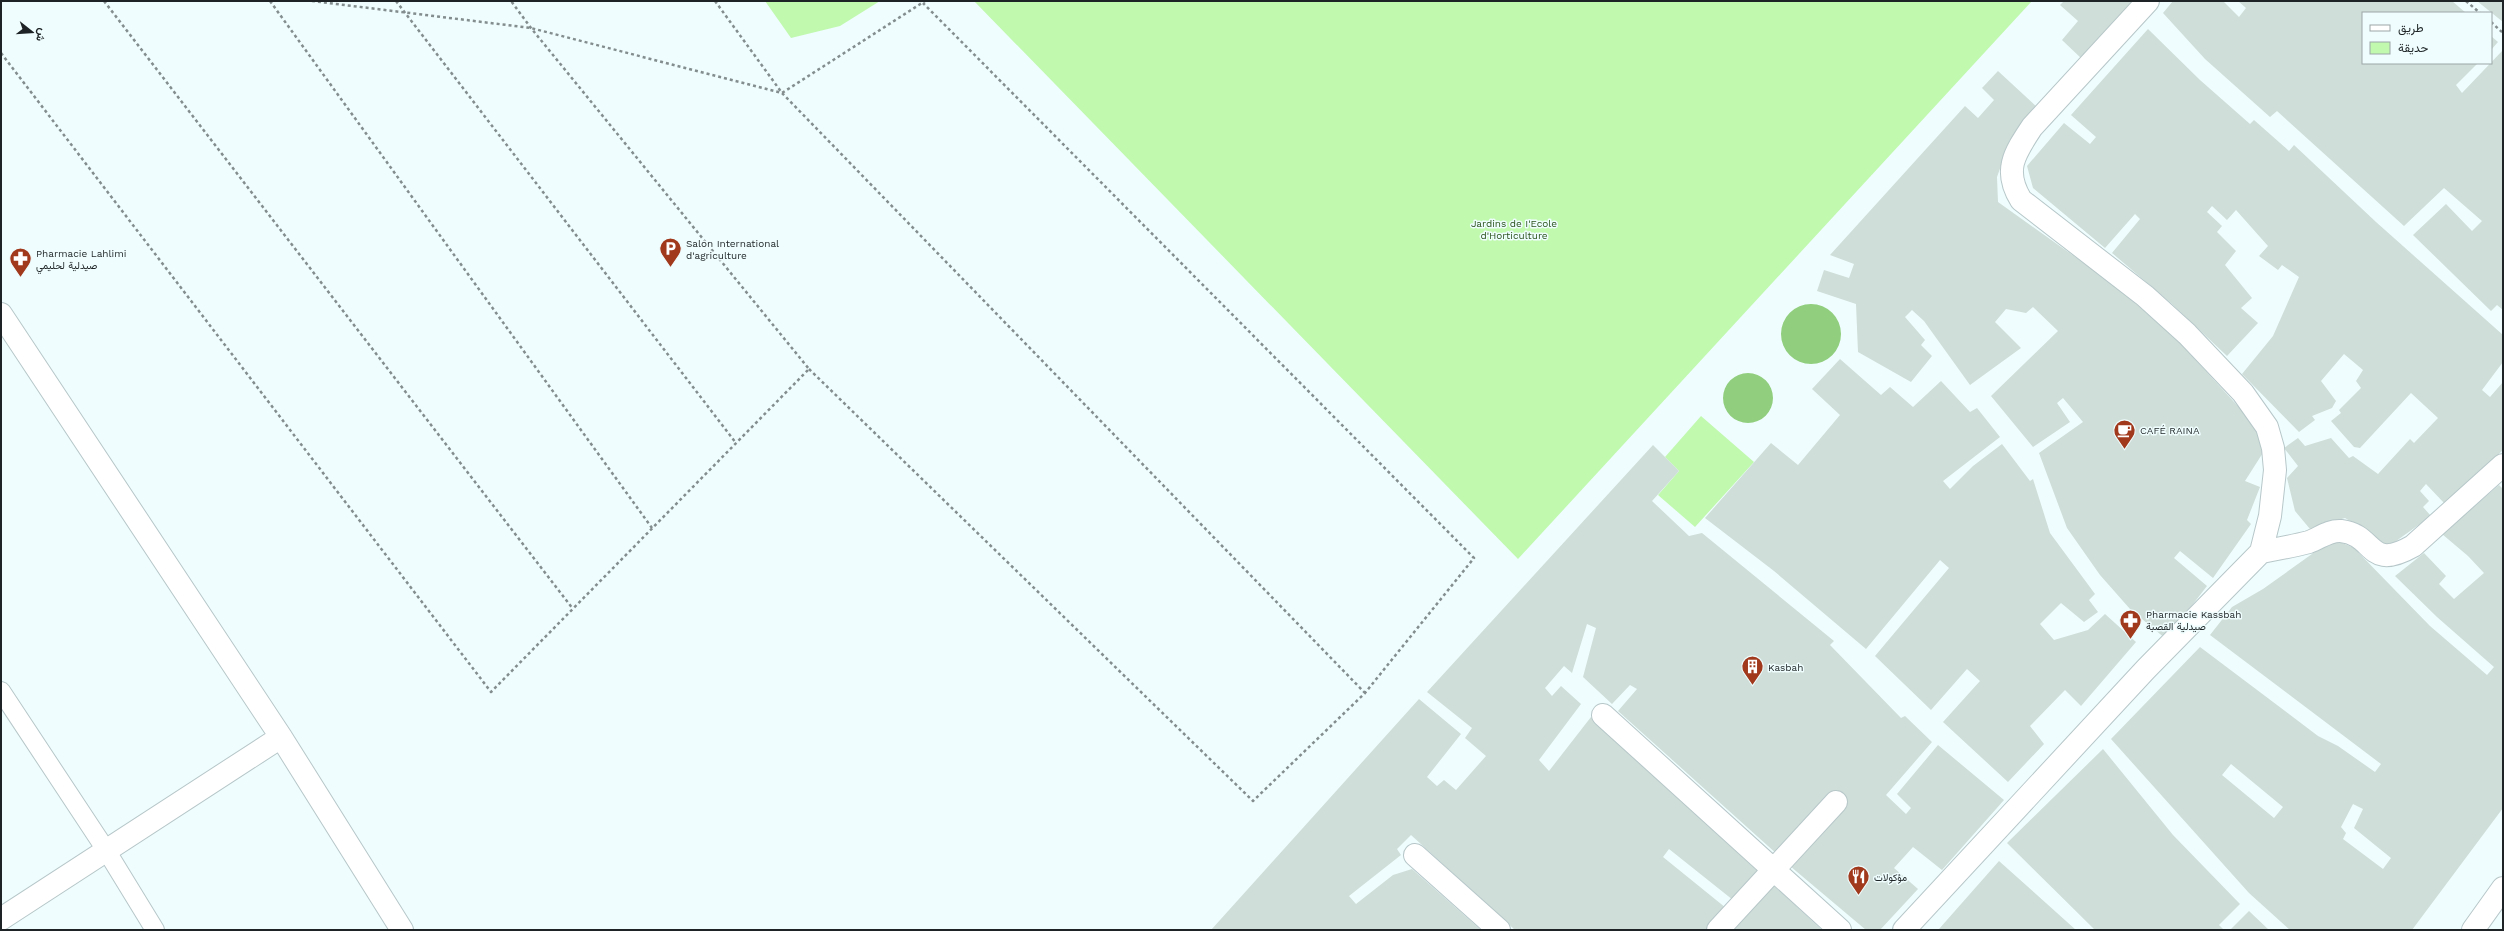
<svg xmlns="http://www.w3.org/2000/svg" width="2504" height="931" font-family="'Work Sans',Vazirmatn,sans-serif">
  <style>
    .green { fill: #c1f9af }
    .forest { fill: #91cf7e }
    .building { fill: #cfded8; fill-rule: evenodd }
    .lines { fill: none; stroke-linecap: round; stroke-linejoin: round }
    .lane-casing { stroke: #b7c7c9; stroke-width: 20 }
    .street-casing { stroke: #b7c7c9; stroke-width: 24 }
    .secondary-casing { stroke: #b7c7c9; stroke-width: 24 }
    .path { stroke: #838d8e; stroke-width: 2.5; stroke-dasharray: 3 3; stroke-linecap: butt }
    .lane { stroke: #fff; stroke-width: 18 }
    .street { stroke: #fff; stroke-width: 22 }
    .secondary { stroke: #fff; stroke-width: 22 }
    .labels { text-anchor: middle; stroke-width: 3; stroke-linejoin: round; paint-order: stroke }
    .park-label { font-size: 10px; fill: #2a521b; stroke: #effdfe }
    .poi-label { font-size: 10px; fill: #1e2425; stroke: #effdfe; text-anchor: start }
  </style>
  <rect width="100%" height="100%" fill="#effdfe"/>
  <!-- green -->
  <path class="green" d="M 765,1 L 880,1 L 840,26 L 791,38 Z
    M 974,1 L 2032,1 L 1518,559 Z
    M 1701,416 L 1754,462 L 1695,527 L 1658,495 L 1679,471 L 1665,457 Z"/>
  <!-- forest -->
  <path class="forest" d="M1781 334a30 30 0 1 1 60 0a30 30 0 1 1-60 0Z
    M1723 398a25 25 0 1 1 50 0a25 25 0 1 1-50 0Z"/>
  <!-- building -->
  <path class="building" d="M 2064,1 L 2136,1 L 2083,60 L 2062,40 L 2078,21 L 2060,5 Z
    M 2173,1 L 2223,1 L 2239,17 L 2246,8 L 2238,1 L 2452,1 L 2466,13 L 2363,13 L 2363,63 L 2478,63 L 2456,85 L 2462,93 L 2503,50 L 2503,310 L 2497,305 L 2491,311 L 2413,235 L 2446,204 L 2472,231 L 2482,221 L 2444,188 L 2404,226 L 2277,111 L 2270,117 L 2205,59 L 2163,13 Z
    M 2477,1 L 2503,1 L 2503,22 Z
    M 2148,29 L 2200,80 L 2250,124 L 2254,120 L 2289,151 L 2294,145 L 2376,222 L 2503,335 L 2503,362 L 2482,390 L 2490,397 L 2503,382 L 2503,450 L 2445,504 L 2426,484 L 2420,491 L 2429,501 L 2423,507 L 2431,516 L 2392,544 L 2381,545 L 2362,528 L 2345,518 L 2310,529 L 2295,511 L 2287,478 L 2298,466 L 2284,448 L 2298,438 L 2305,446 L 2331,438 L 2349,458 L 2353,456 L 2378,474 L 2410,439 L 2414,443 L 2438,418 L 2411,393 L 2360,448 L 2354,447 L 2331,421 L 2341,413 L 2339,410 L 2361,388 L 2356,381 L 2363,370 L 2344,354 L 2321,381 L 2336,401 L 2332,408 L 2312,416 L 2315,420 L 2299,432 L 2242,374 L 2273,336 L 2299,277 L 2282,265 L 2278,270 L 2259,256 L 2268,246 L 2236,210 L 2227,220 L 2212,206 L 2207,212 L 2222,226 L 2217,232 L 2236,251 L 2225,265 L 2252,298 L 2241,308 L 2258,323 L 2227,356 L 2172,304 L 2112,253 L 2140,219 L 2135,214 L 2105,248 L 2033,188 L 2027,166 L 2064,123 L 2090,144 L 2096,137 L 2071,115 Z
    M 2491,36 L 2498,42 L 2491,50 Z
    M 1998,71 L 2037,107 L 2010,140 L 1997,177 L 1998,202 L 2116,286 L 2179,342 L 2247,416 L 2266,448 L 2245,481 L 2260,487 L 2247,520 L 2251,524 L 2213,578 L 2180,551 L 2174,558 L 2207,586 L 2166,639 L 2130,609 L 2100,575 L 2067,528 L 2039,453 L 2083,422 L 2063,398 L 2057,403 L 2070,422 L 2033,447 L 1991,396 L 2058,331 L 2033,307 L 2026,313 L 2006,309 L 1995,322 L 2021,348 L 1970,385 L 1924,321 L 1912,310 L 1905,317 L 1925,340 L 1921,345 L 1932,356 L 1911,382 L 1858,352 L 1856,304 L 1817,291 L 1824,270 L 1849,278 L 1854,264 L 1830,255 L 1965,106 L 1978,118 L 1994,100 L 1982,88 Z
    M 1840,359 L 1881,395 L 1890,387 L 1913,407 L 1941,381 L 1970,412 L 1977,408 L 2000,437 L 1943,481 L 1950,489 L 1973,466 L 2002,444 L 2030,481 L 2033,479 L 2050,533 L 2095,594 L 2089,600 L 2098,612 L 2084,622 L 2061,603 L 2040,624 L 2054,640 L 2088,630 L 2105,614 L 2136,642 L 2081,706 L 2065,690 L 2030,726 L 2044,744 L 2008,782 L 1943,722 L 1980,681 L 1967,669 L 1931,710 L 1875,656 L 1949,568 L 1940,560 L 1866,649 L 1774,571 L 1705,518 L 1771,443 L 1798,465 L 1840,415 L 1812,389 Z
    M 1653,445 L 1679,471 L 1652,501 L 1689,536 L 1702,533 L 1834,641 L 1830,645 L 1901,718 L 1905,716 L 1932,742 L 1886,795 L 1906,814 L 1911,808 L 1897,794 L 1938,745 L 2004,800 L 1942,870 L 1913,847 L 1894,868 L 1918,889 L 1880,930 L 1866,930 L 1790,866 L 1846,798 L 1837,790 L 1778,855 L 1618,711 L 1637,689 L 1630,685 L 1612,704 L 1583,677 L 1596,628 L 1587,624 L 1572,673 L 1564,666 L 1545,688 L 1552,696 L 1561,686 L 1581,704 L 1539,760 L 1549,771 L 1591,717 L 1761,872 L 1733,900 L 1669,849 L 1663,857 L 1726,908 L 1706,930 L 1515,930 L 1411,835 L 1397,849 L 1401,855 L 1349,896 L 1356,904 L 1393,875 L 1412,869 L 1481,930 L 1211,930 L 1419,699 L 1461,734 L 1427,777 L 1437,786 L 1444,780 L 1456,790 L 1486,756 L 1465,738 L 1472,728 L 1427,692 Z
    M 2499,485 L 2503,489 L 2503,808 L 2412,930 L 2290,930 L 2249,893 L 2111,739 L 2200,647 L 2318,736 L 2338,746 L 2375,772 L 2381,764 L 2210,635 L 2232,607 L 2263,589 L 2333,539 L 2354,548 L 2430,626 L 2487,675 L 2494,667 L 2437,617 L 2395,576 L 2424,553 L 2446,576 L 2439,584 L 2454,599 L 2484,573 L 2468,556 L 2442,534 ZM 2231,764 L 2283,807 L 2274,818 L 2222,775 ZM 2353,804 L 2363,809 L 2354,828 L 2391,858 L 2383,869 L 2343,839 L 2346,833 L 2341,827 Z
    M 2103,749 L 2173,835 L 2240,904 L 2219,925 L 2224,930 L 2095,930 L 2007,843 Z
    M 1999,861 L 2076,930 L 1940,930 L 1939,929 Z
    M 1773,885 L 1822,930 L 1732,930 Z
    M 2249,911 L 2269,930 L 2230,930 Z"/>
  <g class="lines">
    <defs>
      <path id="lane" d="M 1,691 L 106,850 L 155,930"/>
      <path id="street" d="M 1,314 L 281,737 L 402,930
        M 2261,552 C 2277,549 2294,546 2309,542 C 2320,538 2329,530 2341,531 C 2376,535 2367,572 2413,546 L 2503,465
        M 1603,715 L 1840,930
        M 1415,855 L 1499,930
        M 1,919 L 281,737
        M 1718,930 L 1836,802
        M 1904,930 L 2146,669 L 2261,552 L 2270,516 L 2275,470 L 2273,448 L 2267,427 L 2243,393 L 2187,334 L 2145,296 L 2021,200 C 2003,171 2014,154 2032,127 L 2148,1"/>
      <path id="secondary" d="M 2473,930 L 2503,888"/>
    </defs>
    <!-- lane casing -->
    <use href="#lane" class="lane-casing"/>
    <!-- street casing -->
    <use href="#street" class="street-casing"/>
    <!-- secondary casing -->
    <use href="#secondary" class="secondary-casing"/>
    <!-- path -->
    <path class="path" d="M 104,1 L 573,609
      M 270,1 L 652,528
      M 312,1 L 531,28 L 782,93 L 1365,693
      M 396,1 L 736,443
      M 715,1 L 782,93 L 925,1
      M 2466,1 L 2480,13
      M 2491,22 L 2503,33
      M 1,53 L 491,692 L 809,369 L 531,28 L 511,1
      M 809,369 L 1253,801 L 1365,693 L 1474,558 L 923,3"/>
    <!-- lane -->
    <use href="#lane" class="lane"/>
    <!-- street -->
    <use href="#street" class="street"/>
    <!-- secondary -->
    <use href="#secondary" class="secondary"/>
  </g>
  <!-- icons -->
  <defs>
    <symbol id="parking-pin" viewBox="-11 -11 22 30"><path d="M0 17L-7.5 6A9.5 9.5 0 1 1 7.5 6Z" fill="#a1391d" stroke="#effdfe"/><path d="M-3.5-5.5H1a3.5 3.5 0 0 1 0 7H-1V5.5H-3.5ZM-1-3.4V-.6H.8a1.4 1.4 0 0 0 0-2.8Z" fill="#fff"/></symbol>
    <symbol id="pharmacy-pin" viewBox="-11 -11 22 30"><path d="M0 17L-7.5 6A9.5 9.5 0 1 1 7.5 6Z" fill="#a1391d" stroke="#effdfe"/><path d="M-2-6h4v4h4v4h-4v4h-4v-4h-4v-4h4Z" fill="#fff"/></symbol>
    <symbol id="cafe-pin" viewBox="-11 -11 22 30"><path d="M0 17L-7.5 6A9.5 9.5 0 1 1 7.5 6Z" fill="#a1391d" stroke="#effdfe"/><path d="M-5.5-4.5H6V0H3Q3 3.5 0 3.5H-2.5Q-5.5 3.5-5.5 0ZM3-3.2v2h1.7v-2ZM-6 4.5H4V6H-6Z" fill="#fff"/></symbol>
    <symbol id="building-pin" viewBox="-11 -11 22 30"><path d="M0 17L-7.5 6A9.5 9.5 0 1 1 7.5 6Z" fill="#a1391d" stroke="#effdfe"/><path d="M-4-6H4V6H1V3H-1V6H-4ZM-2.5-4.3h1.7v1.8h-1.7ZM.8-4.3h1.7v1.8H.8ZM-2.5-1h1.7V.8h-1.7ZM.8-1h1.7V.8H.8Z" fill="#fff"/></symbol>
    <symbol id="restaurant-pin" viewBox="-11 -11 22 30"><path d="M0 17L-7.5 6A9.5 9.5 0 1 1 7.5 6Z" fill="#a1391d" stroke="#effdfe"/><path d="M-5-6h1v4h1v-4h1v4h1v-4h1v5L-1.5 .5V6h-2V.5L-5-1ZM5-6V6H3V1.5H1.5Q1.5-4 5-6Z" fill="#fff"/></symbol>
  </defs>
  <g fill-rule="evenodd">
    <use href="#parking-pin" x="658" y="236" width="25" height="34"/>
    <use href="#pharmacy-pin" x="8" y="246" width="25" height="34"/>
    <use href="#cafe-pin" x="2112" y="418" width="25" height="34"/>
    <use href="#pharmacy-pin" x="2118" y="608" width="25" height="34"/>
    <use href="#building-pin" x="1740" y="654" width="25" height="34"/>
    <use href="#restaurant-pin" x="1846" y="864" width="25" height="34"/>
  </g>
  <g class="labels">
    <!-- park labels -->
    <g class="park-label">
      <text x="1514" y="227">Jardins de I'Ecole<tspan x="1514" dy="12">d'Horticulture</tspan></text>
    </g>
    <!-- poi labels -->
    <g class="poi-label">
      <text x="686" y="247">Salon International<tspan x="686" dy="12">d'agriculture</tspan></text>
      <text x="36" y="257">Pharmacie Lahlimi<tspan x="36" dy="12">صيدلية لحليمي</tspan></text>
      <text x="2140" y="434">CAFÉ RAINA</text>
      <text x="2146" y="618">Pharmacie Kassbah<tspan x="2146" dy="12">صيدلية القصبة</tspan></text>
      <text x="1768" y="671">Kasbah</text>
      <text x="1874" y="881">مؤكولات</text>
    </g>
  </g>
  <!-- border -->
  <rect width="2504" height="931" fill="none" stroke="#1e2425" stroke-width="4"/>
  <!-- legend -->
  <rect x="2362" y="12" width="130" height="52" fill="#effdfe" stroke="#9ba6a7"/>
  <rect x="2370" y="25" width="20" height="6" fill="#ffffff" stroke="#9ba6a7"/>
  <text x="2398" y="32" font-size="12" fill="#1e2425">طريق</text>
  <rect x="2370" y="42" width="20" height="12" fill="#c1f9af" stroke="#9ba6a7"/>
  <text x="2398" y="52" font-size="12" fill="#1e2425">حديقة</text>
  <!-- north arrow -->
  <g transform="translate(32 32) rotate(107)" stroke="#effdfe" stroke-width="3" paint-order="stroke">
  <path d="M0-3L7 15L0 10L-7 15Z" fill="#1e2425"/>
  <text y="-6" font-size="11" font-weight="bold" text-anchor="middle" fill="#1e2425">ش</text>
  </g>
</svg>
